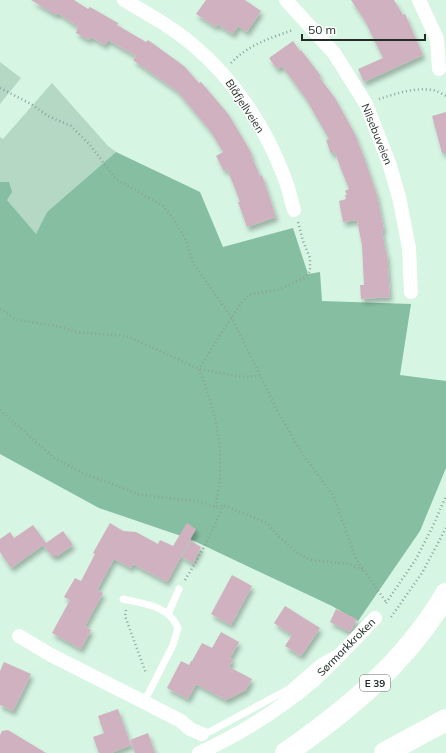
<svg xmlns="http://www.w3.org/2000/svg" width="446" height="753" font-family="Mulish,sans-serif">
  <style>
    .green { fill: #b4d8c4 }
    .forest { fill: #85bea0 }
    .building { fill: #d0b1bf; filter: url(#shadow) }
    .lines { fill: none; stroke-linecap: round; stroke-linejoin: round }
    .path { stroke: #8ca396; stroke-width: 2.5; stroke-dasharray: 1 3; stroke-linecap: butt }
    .lane { stroke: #fff; stroke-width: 7 }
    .street { stroke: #fff; stroke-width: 14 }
    .highway { stroke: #fff; stroke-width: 22 }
    .labels { text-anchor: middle; stroke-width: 3; stroke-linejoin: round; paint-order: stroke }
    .shield { fill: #fff; stroke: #646c67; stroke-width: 1 }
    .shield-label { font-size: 10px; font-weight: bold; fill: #212d26 }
    .street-label { font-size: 11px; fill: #212d26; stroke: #fff }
  </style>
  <defs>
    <filter id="shadow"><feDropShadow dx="2.5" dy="4.5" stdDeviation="2" flood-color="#0004"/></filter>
  </defs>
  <rect width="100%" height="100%" fill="#d6f5e3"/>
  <!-- green -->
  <path class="green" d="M 0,62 L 21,78 L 0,104 Z
    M 52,83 L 108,146 L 116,152 L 47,212 L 36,235 L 7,200 L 9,182 L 0,182 L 0,137 L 3,139 Z"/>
  <!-- forest -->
  <path class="forest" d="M 116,152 L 200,192 L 223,247 L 293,228 L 308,274 L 320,272 L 322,301 L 411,304 L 400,375 L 446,381 L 446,468 L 420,531 L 358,621 L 332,606 L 190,539 L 99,508 L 0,454 L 0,182 L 9,182 L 12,192 L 7,200 L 36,234 L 47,212 Z"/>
  <!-- building -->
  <path class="building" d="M 31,0 L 74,0 L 88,9 L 90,7 L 118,23 L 117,25 L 146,42 L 148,40 L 184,66 L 199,83 L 201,82 L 229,115 L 252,154 L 251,155 L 260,176 L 262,175 L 276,217 L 247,227 L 238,202 L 240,202 L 234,186 L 227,169 L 224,171 L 216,156 L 223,152 L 211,132 L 177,91 L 133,60 L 136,56 L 108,40 L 105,45 L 91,37 L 89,40 L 76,33 L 78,27 L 58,13 L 56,15 Z
    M 206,0 L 245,0 L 261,11 L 247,32 L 238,26 L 233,34 L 217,24 L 216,27 L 196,14 Z
    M 351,0 L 394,0 L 403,15 L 405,14 L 423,55 L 364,82 L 358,69 L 383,58 L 365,21 Z
    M 293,41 L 300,51 L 301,50 L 321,76 L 319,77 L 335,98 L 355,134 L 365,160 L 377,195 L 384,230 L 382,231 L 386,253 L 387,253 L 390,297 L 361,299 L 360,285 L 364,285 L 362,245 L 357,220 L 343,222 L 339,201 L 346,199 L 345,195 L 347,195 L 345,191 L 349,189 L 341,169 L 335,152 L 331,154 L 326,140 L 329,139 L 306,99 L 282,66 L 277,69 L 269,58 Z
    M 446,112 L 446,153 L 442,153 L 432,116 Z
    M 110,523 L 123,531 L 136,532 L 158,544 L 160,540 L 173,546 L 187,523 L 196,529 L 167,582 L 133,564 L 131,568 L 114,559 L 97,590 L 103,593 L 85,626 L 91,630 L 81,649 L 52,633 L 70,600 L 64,597 L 75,578 L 81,581 L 95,554 L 93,553 Z
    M 33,525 L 46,543 L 63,531 L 73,545 L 57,556 L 52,556 L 43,545 L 11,568 L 0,552 L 0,539 L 10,532 L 14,538 Z
    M 191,541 L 201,547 L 193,563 L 182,557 Z
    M 232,575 L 252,586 L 231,625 L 211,614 Z
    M 285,606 L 320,628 L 301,656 L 285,646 L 292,635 L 274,623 Z
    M 336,609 L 357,619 L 350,632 L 330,622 Z
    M 221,632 L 239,642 L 230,658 L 233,660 L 229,667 L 252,679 L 246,690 L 226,700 L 196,684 L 188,699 L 167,688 L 181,661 L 189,665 L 191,661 L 192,661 L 202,643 L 212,648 Z
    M 4,662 L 31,674 L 13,711 L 0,705 L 0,671 Z
    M 118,709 L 131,745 L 111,753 L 99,753 L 93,737 L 104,733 L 98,716 Z
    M 8,730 L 46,753 L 0,753 L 0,735 L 2,731 Z
    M 148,733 L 155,753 L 135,753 L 130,740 Z"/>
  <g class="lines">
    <!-- path -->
    <path class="path" d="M 231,63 C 248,45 270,38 293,30
      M 0,88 L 31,104 L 48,116 L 71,126 L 90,145 L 116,179 L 163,206 L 171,215 L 185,238 L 193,263 L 232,318 L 279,414 L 303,455 L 333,495 L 356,559 L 386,602
      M 379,99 C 395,94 415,87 432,90 C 436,90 442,94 446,96
      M 0,309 L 17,320 L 58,326 L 75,332 L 127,336 L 199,369 L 242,377 L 260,376
      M 0,410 L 54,458 L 85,474 L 141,495 L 197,501 L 216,507 L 223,505 L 267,523 L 277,535 L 299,554 L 311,560 L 349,564 L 363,570
      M 216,507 C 217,496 220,484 220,473 C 222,435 212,403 199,369 L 227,324 L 242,302 L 249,295 L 280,289 L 306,277 L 310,271 L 310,258 L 303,241 L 298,222
      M 185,580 C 200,556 213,531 223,505
      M 386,603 L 416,559 L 433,526 L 446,496
      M 126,610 L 125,616 L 146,673
      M 391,617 L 422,573 L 446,528"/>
    <!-- lane -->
    <path class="lane" d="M 123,599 C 144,604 168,605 178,628 L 173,645 L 144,702
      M 168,614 L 179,589
      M 202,734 L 211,731 L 289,689 L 320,662 L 336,653"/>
    <!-- street -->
    <path class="street" d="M 124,0 C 148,14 172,27 193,45 C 234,79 266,128 285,179 C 289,189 291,200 294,210
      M 286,0 L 334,53 L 366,104 L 389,163 L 399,197 L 409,248 L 411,292
      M 419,0 L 437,39 L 439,69
      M 19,636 L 51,655 L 144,702 L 181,721 L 190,729 L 202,734
      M 199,753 C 240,734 279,710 313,681 C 335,661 355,639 375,618"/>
    <!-- highway -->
    <path class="highway" d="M 286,753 C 349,709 407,661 446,594
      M 385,753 L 446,720"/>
  </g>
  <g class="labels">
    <!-- shield labels -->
    <rect class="shield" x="360" y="675" width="30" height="16" rx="3"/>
    <g class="shield-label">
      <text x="375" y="687">E 39</text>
    </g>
    <!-- street labels -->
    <g class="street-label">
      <text transform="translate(245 106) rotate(57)" y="4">Blåfjellveien</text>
      <text transform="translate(377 134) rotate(68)" y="4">Nilsebuveien</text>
      <text transform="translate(346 647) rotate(-45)" y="4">Sørmarkkroken</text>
    </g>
  </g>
  <!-- scale -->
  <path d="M302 34v6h123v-6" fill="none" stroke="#212d26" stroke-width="2"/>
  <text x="308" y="34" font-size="12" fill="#212d26" stroke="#ffffff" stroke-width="3" paint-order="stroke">50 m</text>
</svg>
